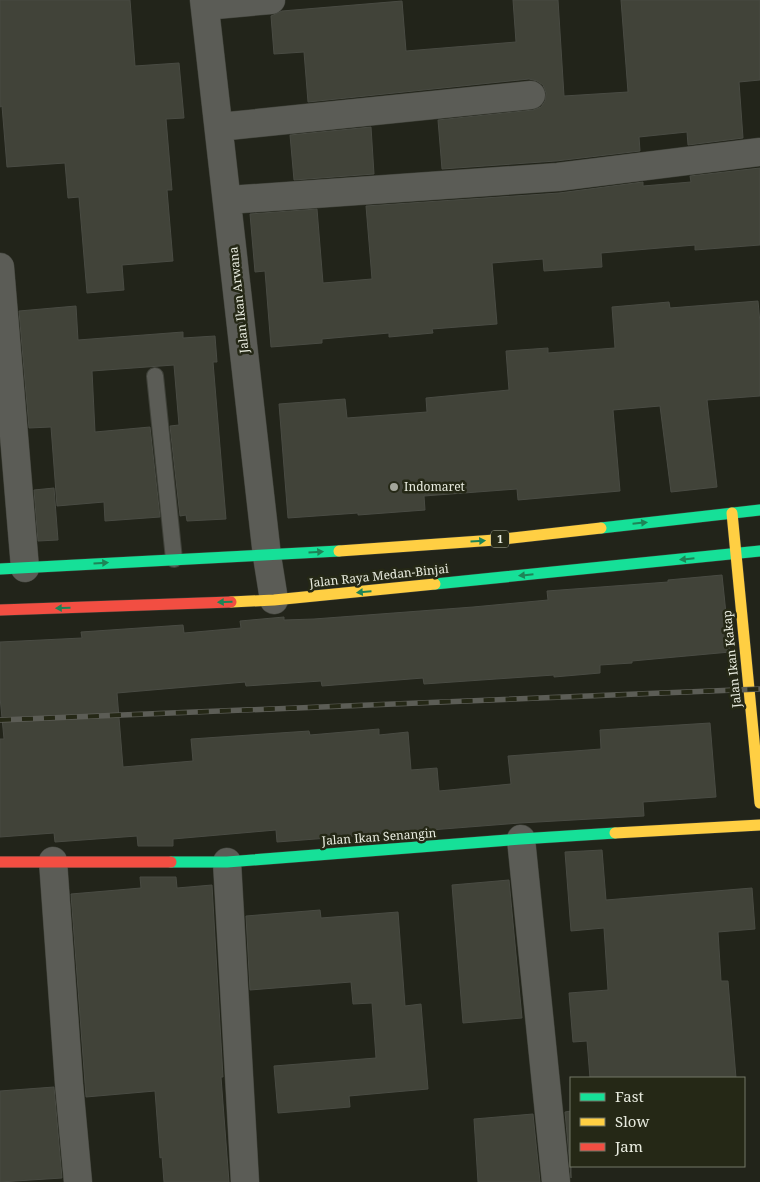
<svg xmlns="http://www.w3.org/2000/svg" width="760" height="1182" font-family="'Noto Serif',serif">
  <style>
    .building { fill: #414339; stroke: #494b43 }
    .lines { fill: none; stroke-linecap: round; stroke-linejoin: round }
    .lane-casing { stroke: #3f4139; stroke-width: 18 }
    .street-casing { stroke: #3f4139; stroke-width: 29 }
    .fast-casing { stroke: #3f4139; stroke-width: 12 }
    .slow-casing { stroke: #3f4139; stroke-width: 12 }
    .jam-casing { stroke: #3f4139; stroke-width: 12 }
    .lane { stroke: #5b5c56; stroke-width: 16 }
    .street { stroke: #5b5c56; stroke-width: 28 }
    .fast { stroke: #16e098; stroke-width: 11 }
    .slow { stroke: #ffcf43; stroke-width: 11 }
    .jam { stroke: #f24e42; stroke-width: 11 }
    .rail-casing { stroke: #5c5d56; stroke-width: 5.5 }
    .rail { stroke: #252816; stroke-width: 4; stroke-dasharray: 11; stroke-linecap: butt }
    .oneway { fill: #1e8457 }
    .poi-dot { fill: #a3a59a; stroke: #252816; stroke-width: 2 }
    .labels { text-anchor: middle; stroke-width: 5; stroke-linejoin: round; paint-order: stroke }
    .shield { fill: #252816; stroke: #aeb0a3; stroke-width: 1 }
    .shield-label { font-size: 11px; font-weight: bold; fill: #e8ebdf }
    .street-label { font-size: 12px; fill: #e8ebdf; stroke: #252816 }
    .poi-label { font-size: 12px; fill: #e8ebdf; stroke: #252816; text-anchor: start }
  </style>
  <rect width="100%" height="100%" fill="#22241a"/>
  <!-- building -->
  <path class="building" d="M 0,0 L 130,0 L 135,66 L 179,63 L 184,118 L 166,119 L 172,190 L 167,190 L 173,261 L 122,265 L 124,290 L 87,293 L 79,197 L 68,198 L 65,163 L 7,167 L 2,106 L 0,107 Z
    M 513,0 L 558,0 L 564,96 L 628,92 L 621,0 L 760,0 L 760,80 L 739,82 L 743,138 L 688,145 L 687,132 L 639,137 L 640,151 L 556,161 L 442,169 L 438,120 L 533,110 L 541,107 L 545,101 L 546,93 L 543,85 L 537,81 L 529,79 L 308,102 L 304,52 L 274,54 L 271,16 L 282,11 L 402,1 L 406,51 L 516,42 Z
    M 371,127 L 374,174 L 294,180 L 290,135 Z
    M 760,168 L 760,245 L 695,250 L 695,245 L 601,253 L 602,267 L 544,271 L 543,259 L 492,263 L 497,324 L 432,329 L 433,333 L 389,337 L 389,333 L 322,339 L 322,343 L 271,347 L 265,271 L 255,272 L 250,214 L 317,209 L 323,283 L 372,279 L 366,206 L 559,193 L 643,182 L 643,186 L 691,182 L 690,176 Z
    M 758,301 L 760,323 L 760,396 L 707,400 L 717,487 L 671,492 L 660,406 L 613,410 L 620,491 L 518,500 L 517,489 L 424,496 L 425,510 L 358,515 L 358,513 L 288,518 L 279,404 L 345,399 L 347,418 L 427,412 L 426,398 L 509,390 L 506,351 L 548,348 L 548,353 L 615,348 L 612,307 L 669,302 L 670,308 Z
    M 76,306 L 78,340 L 183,332 L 183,338 L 215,336 L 217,362 L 213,362 L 226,519 L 187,521 L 186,515 L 180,516 L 170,426 L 179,425 L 174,365 L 92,371 L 95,432 L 150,427 L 160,517 L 105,521 L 104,502 L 57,506 L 51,427 L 29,428 L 19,311 Z
    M 54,488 L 58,540 L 38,541 L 34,490 Z
    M 722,575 L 730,652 L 632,661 L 632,663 L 600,665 L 600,673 L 554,677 L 554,675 L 424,684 L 423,678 L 322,686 L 321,681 L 246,686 L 245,682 L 117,693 L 123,767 L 193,761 L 191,739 L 309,731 L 310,735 L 379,729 L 379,735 L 408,732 L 411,770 L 437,768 L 439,791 L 511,784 L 508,756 L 601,749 L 600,730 L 710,723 L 716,797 L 643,802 L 644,816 L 520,823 L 277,842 L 276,830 L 173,839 L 173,846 L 138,846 L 137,836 L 55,842 L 54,833 L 0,837 L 0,739 L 4,739 L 0,697 L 0,642 L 82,638 L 81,632 L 183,625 L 184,633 L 241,628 L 240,621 L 284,617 L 284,620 L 314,619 L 473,607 L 548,600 L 547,591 L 668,582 L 668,580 Z
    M 602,850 L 606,900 L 752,888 L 755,929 L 718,932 L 721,981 L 728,981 L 736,1078 L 590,1078 L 587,1041 L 573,1042 L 569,993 L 608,990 L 604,928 L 571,931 L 565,852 Z
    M 140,877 L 176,877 L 177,888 L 212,885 L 223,1077 L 221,1077 L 229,1182 L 164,1182 L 162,1157 L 160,1158 L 155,1091 L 86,1097 L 71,894 L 141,888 Z
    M 509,880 L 522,1018 L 463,1023 L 452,885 Z
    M 320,910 L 321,918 L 398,912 L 405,1006 L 421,1004 L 428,1089 L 349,1096 L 350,1107 L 278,1113 L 274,1066 L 376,1058 L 372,1003 L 353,1004 L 351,982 L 250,990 L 246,916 Z
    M 54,1087 L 62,1178 L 0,1182 L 0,1091 Z
    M 571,1111 L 571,1178 L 565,1112 Z
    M 533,1114 L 540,1182 L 478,1182 L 474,1119 Z"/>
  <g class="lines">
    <defs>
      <path id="lane" d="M 155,376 L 174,559"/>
      <path id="street" d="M 204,0 L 267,556 L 274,600
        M 205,6 L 271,0
        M 219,127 L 531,95
        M 228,200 L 558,177 L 760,152
        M 0,267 L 25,568
        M 521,839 L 556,1182
        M 53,861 L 69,1084 L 78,1182
        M 227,862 L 245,1182"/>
      <path id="fast" d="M 601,528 L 760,510
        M 0,569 L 339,551
        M 435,584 L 760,551
        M 171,862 L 227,862 L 521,839 L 615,833"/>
      <path id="slow" d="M 732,513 L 760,803
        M 339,551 L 495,540 L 601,528
        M 231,602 L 274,600 L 435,584
        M 615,833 L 760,825"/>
      <path id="jam" d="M 0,610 L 231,602
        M 0,862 L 171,862"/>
    </defs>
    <!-- lane casing -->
    <use href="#lane" class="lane-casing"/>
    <!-- street casing -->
    <use href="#street" class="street-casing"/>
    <!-- fast casing -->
    <use href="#fast" class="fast-casing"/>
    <!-- slow casing -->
    <use href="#slow" class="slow-casing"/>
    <!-- jam casing -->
    <use href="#jam" class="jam-casing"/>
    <!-- lane -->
    <use href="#lane" class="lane"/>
    <!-- street -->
    <use href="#street" class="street"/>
    <!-- fast -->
    <use href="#fast" class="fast"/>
    <!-- slow -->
    <use href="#slow" class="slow"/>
    <!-- jam -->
    <use href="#jam" class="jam"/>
    <defs>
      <path id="rail" d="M 0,720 L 760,689"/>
    </defs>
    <!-- rail casing -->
    <use href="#rail" class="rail-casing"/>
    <!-- rail -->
    <use href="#rail" class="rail"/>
  </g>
  <!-- one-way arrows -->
  <defs><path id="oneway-solid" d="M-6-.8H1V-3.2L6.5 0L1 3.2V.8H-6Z" transform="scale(1.25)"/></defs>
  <g class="oneway">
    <use href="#oneway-solid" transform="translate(640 523) rotate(-6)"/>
    <use href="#oneway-solid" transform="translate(478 541) rotate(-4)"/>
    <use href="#oneway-solid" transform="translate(316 552) rotate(-4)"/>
    <use href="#oneway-solid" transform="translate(687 559) rotate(174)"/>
    <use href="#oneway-solid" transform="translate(101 563) rotate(-3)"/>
    <use href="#oneway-solid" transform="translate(526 575) rotate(174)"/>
    <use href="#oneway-solid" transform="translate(364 592) rotate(175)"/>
    <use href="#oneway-solid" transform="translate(225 602) rotate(178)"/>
    <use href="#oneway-solid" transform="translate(63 608) rotate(178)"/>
  </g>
  <!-- markers -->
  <circle class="poi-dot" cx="394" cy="487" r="5"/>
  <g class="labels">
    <!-- shield labels -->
    <rect class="shield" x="491" y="530.5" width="18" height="17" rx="4"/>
    <g class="shield-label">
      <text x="500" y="543">1</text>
    </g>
    <!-- street labels -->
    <g class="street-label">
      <text transform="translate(239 300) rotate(-96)" y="4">Jalan Ikan Arwana</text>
      <text transform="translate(379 576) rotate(-6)" y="4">Jalan Raya Medan-Binjai</text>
      <text transform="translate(732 659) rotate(-96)" y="4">Jalan Ikan Kakap</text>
      <text transform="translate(379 837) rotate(-4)" y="4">Jalan Ikan Senangin</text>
    </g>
    <!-- poi labels -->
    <g class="poi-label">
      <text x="404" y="491">Indomaret</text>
    </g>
  </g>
  <!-- legend -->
  <rect x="570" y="1077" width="175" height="90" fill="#252816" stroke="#737666"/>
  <rect x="580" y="1093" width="25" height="8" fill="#16e098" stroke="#737666"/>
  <text x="615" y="1102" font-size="15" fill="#e8ebdf">Fast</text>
  <rect x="580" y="1118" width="25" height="8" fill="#ffcf43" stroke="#737666"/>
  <text x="615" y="1127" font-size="15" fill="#e8ebdf">Slow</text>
  <rect x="580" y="1143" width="25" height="8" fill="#f24e42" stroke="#737666"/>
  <text x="615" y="1152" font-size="15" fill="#e8ebdf">Jam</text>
</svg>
